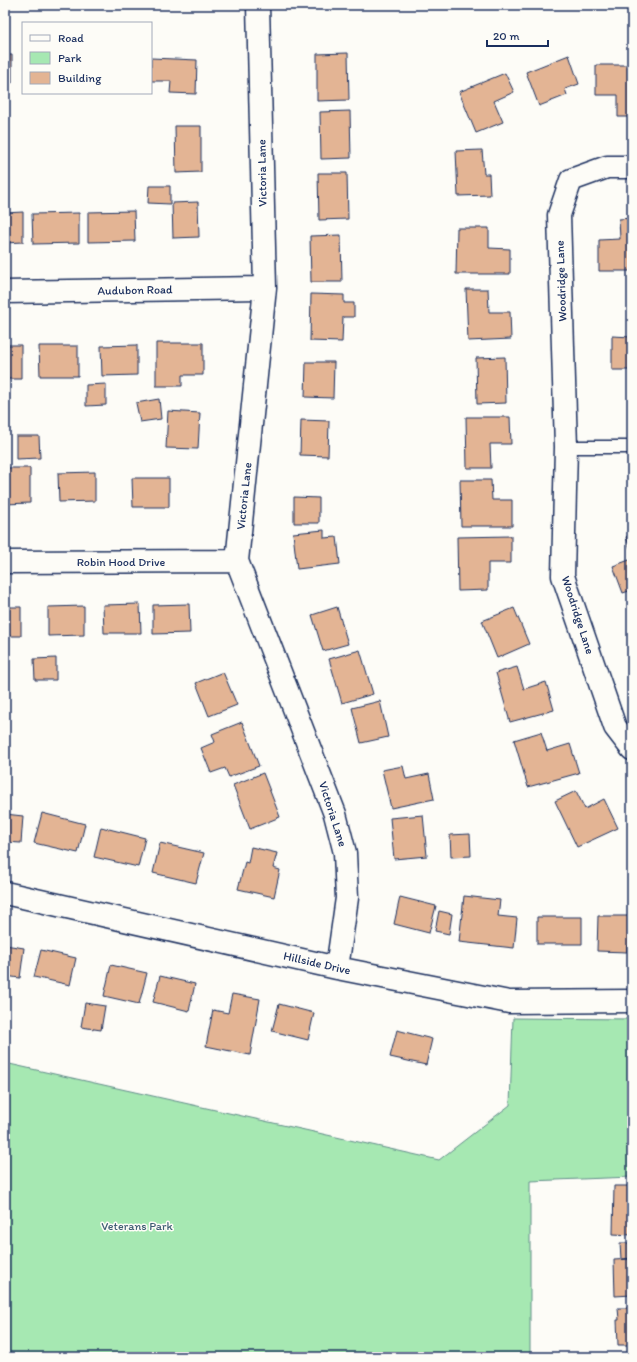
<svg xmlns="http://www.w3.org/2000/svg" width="637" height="1362" font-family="Itim,sans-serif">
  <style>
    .green { fill: #a6e8b2; stroke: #608c88 }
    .building { fill: #e3b494; stroke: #1b2f5e }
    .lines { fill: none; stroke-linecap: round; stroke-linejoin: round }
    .service-casing { stroke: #1b2f5e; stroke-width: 15 }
    .minor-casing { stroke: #1b2f5e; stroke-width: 25 }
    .service { stroke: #fdfcf7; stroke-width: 12 }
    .minor { stroke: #fdfcf7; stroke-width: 22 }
    .labels { text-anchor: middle; stroke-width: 3; stroke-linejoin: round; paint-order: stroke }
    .street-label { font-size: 12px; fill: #1b2f5e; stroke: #fdfcf7 }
    .park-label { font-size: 12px; fill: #3e5d73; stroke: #fdfcf7 }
  </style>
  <rect width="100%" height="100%" fill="#fdfcf7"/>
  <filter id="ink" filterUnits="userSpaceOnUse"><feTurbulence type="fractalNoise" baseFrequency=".025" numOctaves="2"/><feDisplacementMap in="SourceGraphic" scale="8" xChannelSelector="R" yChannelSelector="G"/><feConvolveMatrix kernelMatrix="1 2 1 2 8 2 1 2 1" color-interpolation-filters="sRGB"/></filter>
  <g filter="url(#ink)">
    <!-- green -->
    <path class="green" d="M 513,1018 L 632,1019 L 632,1177 L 530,1181 L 530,1357 L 5,1357 L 5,1063 L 439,1160 L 510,1105 Z"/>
    <!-- building -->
    <path class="building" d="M 348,53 L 349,100 L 317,101 L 317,54 Z
      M 5,55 L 12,55 L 12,83 L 5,83 Z
      M 569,55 L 579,84 L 565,89 L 567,95 L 539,106 L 526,72 Z
      M 151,58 L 197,60 L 196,94 L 170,93 L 171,81 L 151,81 Z
      M 596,65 L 632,65 L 632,117 L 618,117 L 618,95 L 596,95 Z
      M 505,73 L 514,92 L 494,101 L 503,122 L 476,133 L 459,92 Z
      M 350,111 L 351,158 L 321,159 L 320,112 Z
      M 175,126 L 201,126 L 201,172 L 176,173 Z
      M 482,150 L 484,174 L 489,174 L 490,195 L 458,196 L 456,151 Z
      M 318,173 L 347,173 L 348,219 L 319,220 Z
      M 149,186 L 170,186 L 170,204 L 148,203 Z
      M 198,202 L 199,237 L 173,238 L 172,203 Z
      M 134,211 L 135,241 L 88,242 L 88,212 Z
      M 23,212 L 23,242 L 5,243 L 5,213 Z
      M 79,213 L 79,243 L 33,244 L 32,214 Z
      M 632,218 L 632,271 L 599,271 L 599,240 L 620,239 L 619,219 Z
      M 457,228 L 489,228 L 489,248 L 510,249 L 510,274 L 456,274 Z
      M 341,235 L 342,282 L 311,282 L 310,236 Z
      M 466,289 L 488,289 L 489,312 L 510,312 L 511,339 L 468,341 Z
      M 311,294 L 344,295 L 344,303 L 354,303 L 354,317 L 343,317 L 342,342 L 310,341 Z
      M 612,336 L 632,337 L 632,363 L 630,363 L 630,370 L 612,370 Z
      M 156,343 L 203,343 L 203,375 L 182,375 L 182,386 L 156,386 Z
      M 5,345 L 21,345 L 21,379 L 5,379 Z
      M 137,345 L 137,375 L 102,376 L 101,346 Z
      M 39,346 L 78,346 L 78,376 L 40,376 Z
      M 505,357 L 506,403 L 477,404 L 476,358 Z
      M 306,362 L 334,362 L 333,398 L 305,397 Z
      M 106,384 L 106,405 L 86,406 L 86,385 Z
      M 159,399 L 161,419 L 140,422 L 136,403 Z
      M 168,411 L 200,413 L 198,449 L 166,448 Z
      M 466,417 L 510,417 L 511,444 L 490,444 L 491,468 L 467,468 Z
      M 301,420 L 329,421 L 328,456 L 300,455 Z
      M 16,436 L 39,436 L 40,458 L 16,459 Z
      M 5,468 L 30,468 L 30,503 L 5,504 Z
      M 95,472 L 95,501 L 59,502 L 58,473 Z
      M 132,478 L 169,478 L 169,507 L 133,507 Z
      M 460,480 L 491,480 L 492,500 L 512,500 L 512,526 L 461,526 Z
      M 294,497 L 319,498 L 319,523 L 294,523 Z
      M 324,530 L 324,538 L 337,537 L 340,564 L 297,569 L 293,533 Z
      M 632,534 L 632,553 L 626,537 Z
      M 511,536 L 511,563 L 488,563 L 488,590 L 458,591 L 457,537 Z
      M 632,559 L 632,590 L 623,593 L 613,566 Z
      M 140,604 L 141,633 L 104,633 L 103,605 Z
      M 189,604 L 190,633 L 153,634 L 153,605 Z
      M 84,606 L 84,635 L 48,636 L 48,607 Z
      M 5,607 L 21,607 L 21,636 L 5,636 Z
      M 337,607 L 348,644 L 323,651 L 312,615 Z
      M 514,608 L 529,644 L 497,658 L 482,621 Z
      M 360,650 L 373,694 L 342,703 L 329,659 Z
      M 56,658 L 56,680 L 35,680 L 34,659 Z
      M 517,667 L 524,689 L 546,682 L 554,710 L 510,722 L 496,673 Z
      M 223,672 L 237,705 L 209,716 L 196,683 Z
      M 380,701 L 388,737 L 361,743 L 352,708 Z
      M 242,722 L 259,766 L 229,777 L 225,768 L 211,773 L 201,748 L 215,742 L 212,734 Z
      M 541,732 L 547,751 L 570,744 L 579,773 L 528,787 L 514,740 Z
      M 403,766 L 406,779 L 429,774 L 434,799 L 391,808 L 382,770 Z
      M 263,773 L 280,817 L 250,829 L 233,785 Z
      M 576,791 L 585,809 L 604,799 L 618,828 L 577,847 L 555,801 Z
      M 42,813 L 85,824 L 78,853 L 34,843 Z
      M 5,814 L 23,816 L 21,843 L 5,842 Z
      M 423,815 L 427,856 L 394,859 L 390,818 Z
      M 101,827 L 145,838 L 138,867 L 94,857 Z
      M 470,834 L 471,856 L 451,857 L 450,835 Z
      M 160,843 L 204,853 L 196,883 L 153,873 Z
      M 251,847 L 277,853 L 273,868 L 280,870 L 274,897 L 238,889 L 245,862 L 248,863 Z
      M 464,896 L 500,900 L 498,916 L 517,918 L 514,948 L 459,942 Z
      M 400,897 L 436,906 L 429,933 L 394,924 Z
      M 439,911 L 452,914 L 449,934 L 435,931 Z
      M 598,916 L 632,916 L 632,946 L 627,946 L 627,952 L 597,951 Z
      M 537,917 L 582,917 L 582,944 L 537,944 Z
      M 5,945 L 24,948 L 20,978 L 5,976 Z
      M 41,950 L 76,958 L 70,985 L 34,977 Z
      M 111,965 L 147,973 L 139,1004 L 104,996 Z
      M 160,976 L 195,984 L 189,1011 L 153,1002 Z
      M 232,994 L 260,999 L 250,1055 L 206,1046 L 213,1010 L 228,1013 Z
      M 85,1003 L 105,1006 L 101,1030 L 81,1027 Z
      M 279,1004 L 314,1013 L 308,1040 L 272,1031 Z
      M 397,1030 L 432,1039 L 426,1065 L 390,1057 Z
      M 614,1186 L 632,1186 L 632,1235 L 613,1234 Z
      M 620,1243 L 632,1243 L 632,1258 L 621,1259 Z
      M 632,1259 L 632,1295 L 615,1296 L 614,1260 Z
      M 618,1308 L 632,1308 L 632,1345 L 618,1345 L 617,1320 L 619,1320 Z"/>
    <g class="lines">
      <defs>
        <path id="service" d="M 566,447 L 632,447"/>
        <path id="minor" d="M 258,5 L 265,288 L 237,561 L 335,814 L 345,853 L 347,898 L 337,968
          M 632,167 L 607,167 L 571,180 L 559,215 L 566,447 L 563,576 L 615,727 L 632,749
          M 5,292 L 265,288
          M 5,562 L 237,561
          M 5,893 L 337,968 L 509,1002 L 632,1001"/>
      </defs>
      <!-- service casing -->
      <use href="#service" class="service-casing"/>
      <!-- minor casing -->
      <use href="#minor" class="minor-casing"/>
      <!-- service -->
      <use href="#service" class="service"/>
      <!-- minor -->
      <use href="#minor" class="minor"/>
    </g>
  </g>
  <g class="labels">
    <!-- street labels -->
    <g class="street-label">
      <text transform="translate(262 173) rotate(-91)" y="4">Victoria Lane</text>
      <text transform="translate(561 281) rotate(-92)" y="4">Woodridge Lane</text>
      <text transform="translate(135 290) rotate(-1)" y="4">Audubon Road</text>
      <text transform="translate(244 496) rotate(-84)" y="4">Victoria Lane</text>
      <text x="121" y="566">Robin Hood Drive</text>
      <text transform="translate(578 615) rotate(72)" y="4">Woodridge Lane</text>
      <text transform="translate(333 814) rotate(72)" y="4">Victoria Lane</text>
      <text transform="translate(317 963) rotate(13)" y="4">Hillside Drive</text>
    </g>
    <!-- park labels -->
    <g class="park-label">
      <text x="137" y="1230">Veterans Park</text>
    </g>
  </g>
  <!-- margin -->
  <rect width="637" height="1362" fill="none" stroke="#fdfcf7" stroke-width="20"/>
  <rect x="10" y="10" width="617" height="1342" fill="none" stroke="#1b2f5e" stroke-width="1.5" filter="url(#ink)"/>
  <!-- legend -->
  <rect x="22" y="22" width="130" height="72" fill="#fdfcf7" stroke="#a3aaba"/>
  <rect x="30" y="35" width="20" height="6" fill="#fdfcf7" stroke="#a3aaba"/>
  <text x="58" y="42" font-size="12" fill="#1b2f5e">Road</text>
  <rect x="30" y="52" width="20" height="12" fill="#a6e8b2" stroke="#a3aaba"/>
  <text x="58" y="62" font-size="12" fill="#1b2f5e">Park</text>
  <rect x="30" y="72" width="20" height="12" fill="#e3b494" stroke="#a3aaba"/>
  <text x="58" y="82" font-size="12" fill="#1b2f5e">Building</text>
  <!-- scale -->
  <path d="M487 40v6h61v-6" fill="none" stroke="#1b2f5e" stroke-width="2"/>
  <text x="493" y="40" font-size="12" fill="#1b2f5e" stroke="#fdfcf7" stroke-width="3" paint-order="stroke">20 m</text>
</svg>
